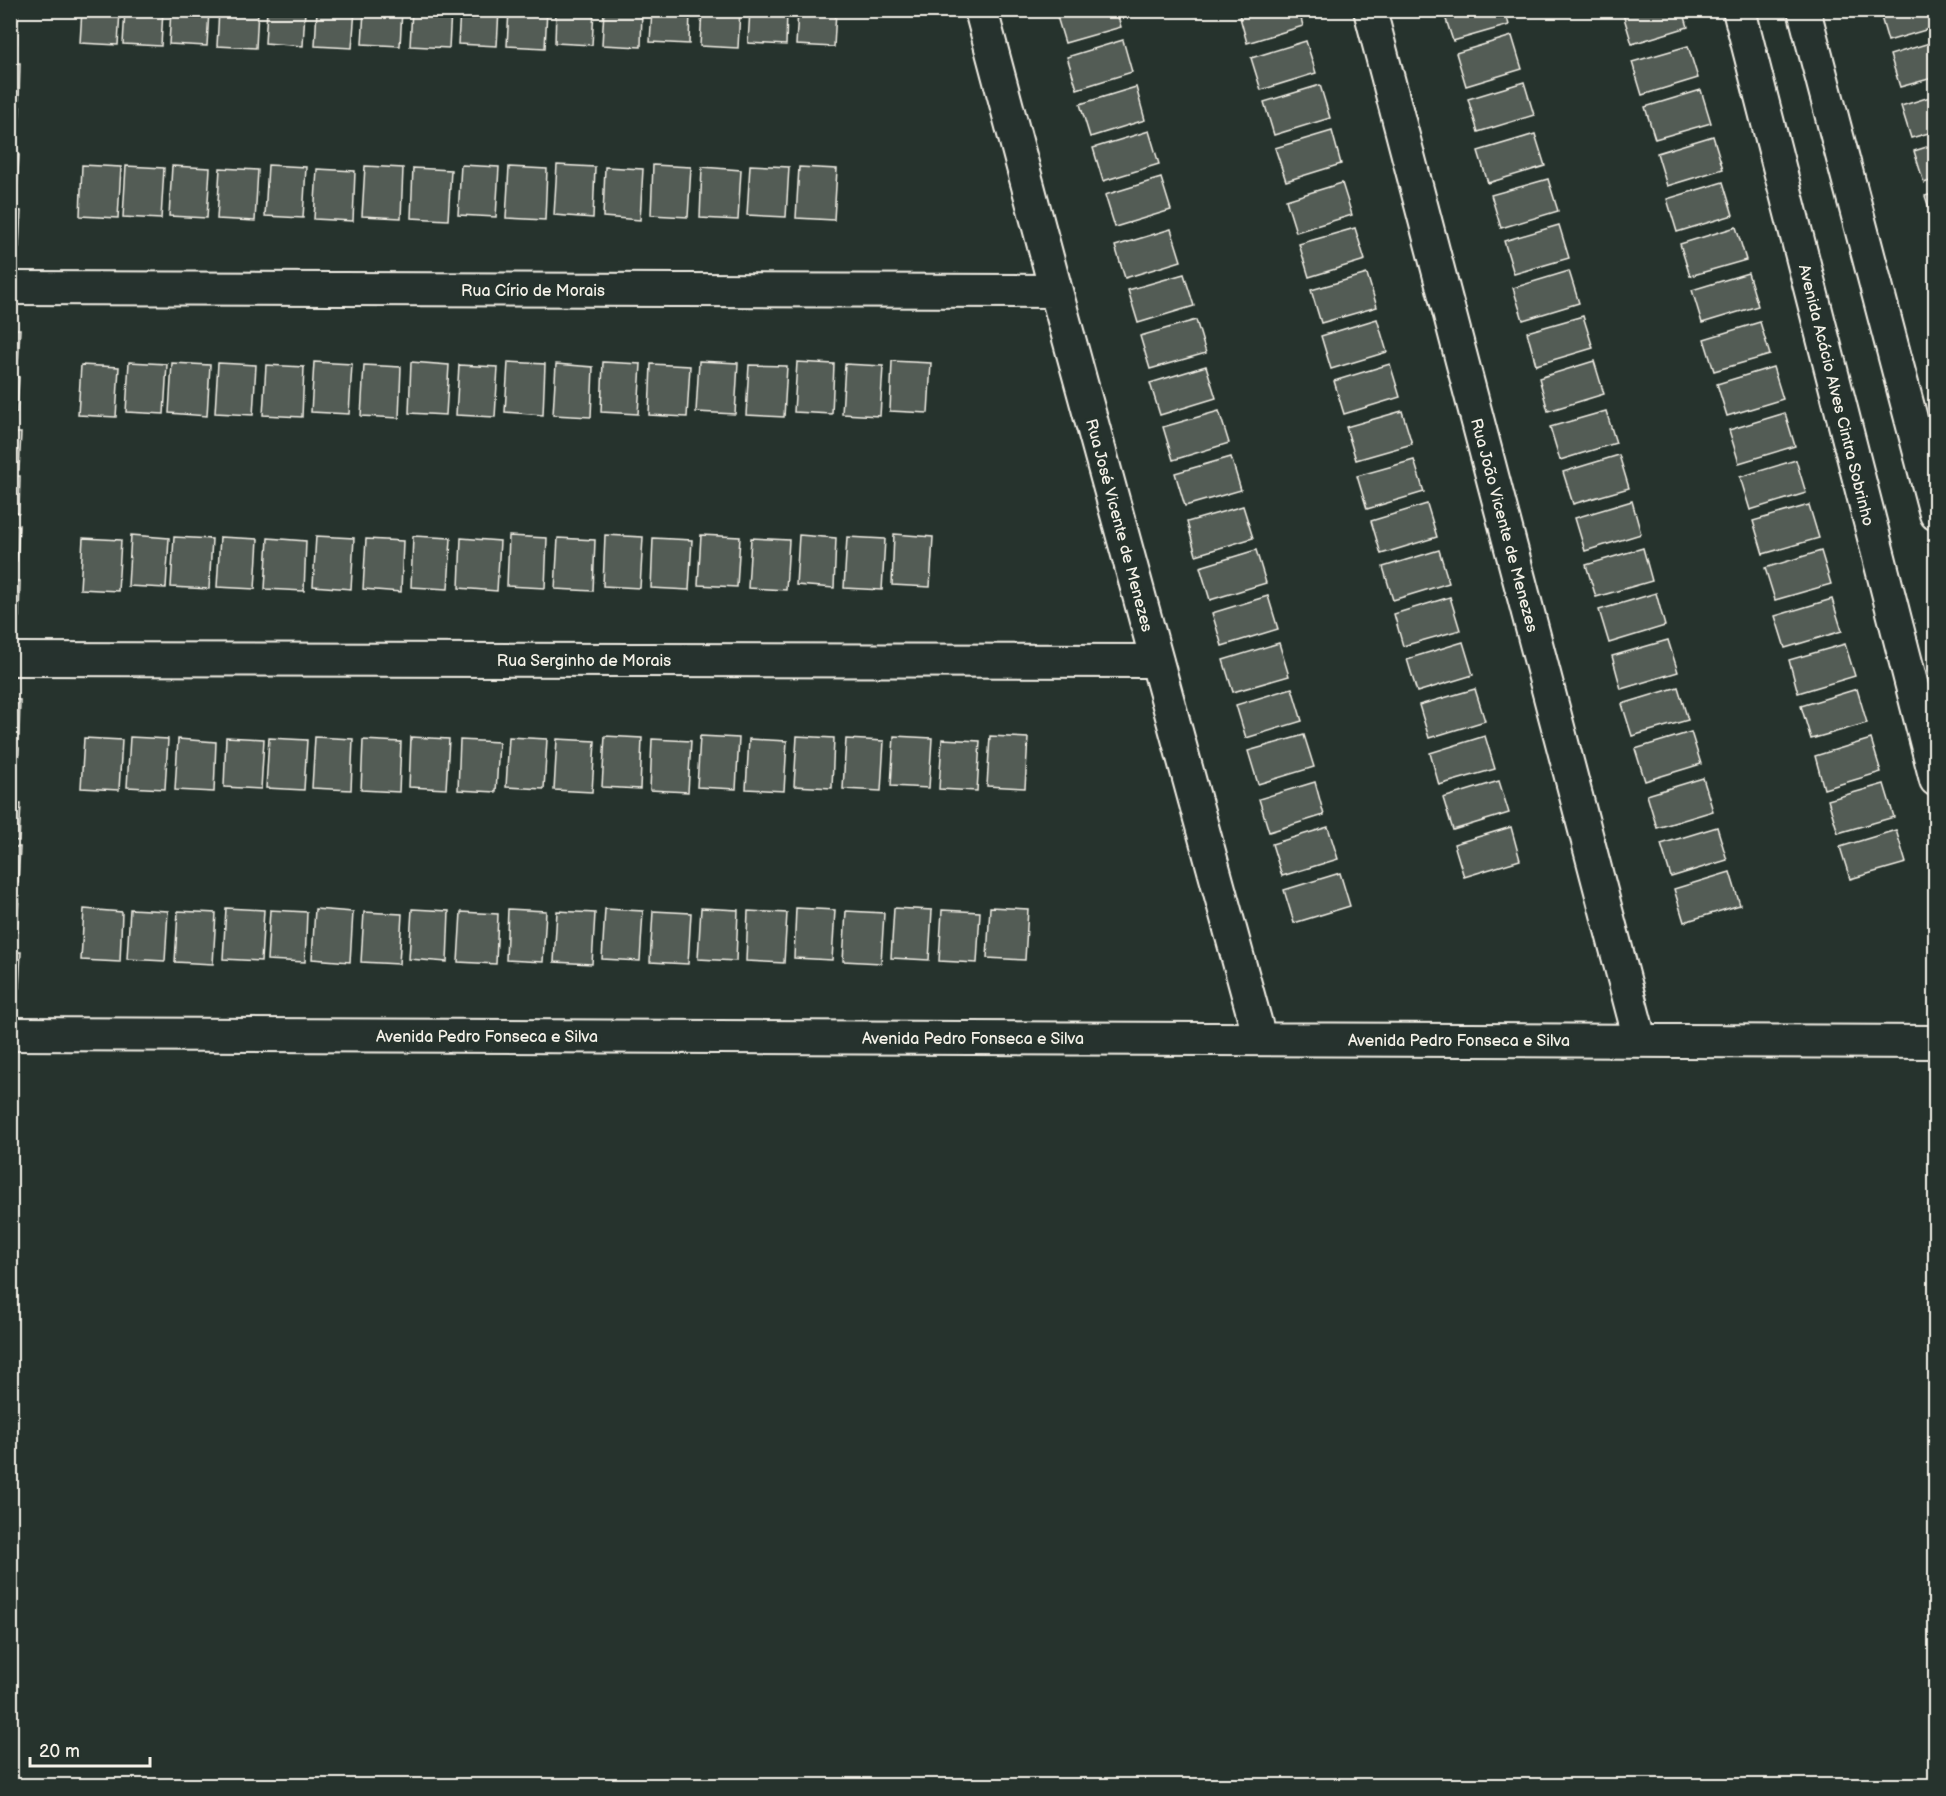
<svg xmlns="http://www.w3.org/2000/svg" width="1946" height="1796" font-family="'Balsamiq Sans',sans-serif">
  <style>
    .building { fill: #525c55; stroke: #f4f1e8; stroke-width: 1.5 }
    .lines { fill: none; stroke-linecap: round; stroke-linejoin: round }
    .street-casing { stroke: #f4f1e8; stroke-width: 36 }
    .street { stroke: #26332d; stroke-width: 32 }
    .labels { text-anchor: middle; stroke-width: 6; stroke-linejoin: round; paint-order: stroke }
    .street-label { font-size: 16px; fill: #f4f1e8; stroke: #26332d }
  </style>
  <rect width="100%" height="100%" fill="#26332d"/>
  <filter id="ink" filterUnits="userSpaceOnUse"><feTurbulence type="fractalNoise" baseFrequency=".0167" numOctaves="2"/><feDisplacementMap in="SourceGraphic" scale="12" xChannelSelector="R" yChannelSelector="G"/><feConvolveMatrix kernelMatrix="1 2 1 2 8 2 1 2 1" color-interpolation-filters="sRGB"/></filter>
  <g filter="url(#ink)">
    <!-- building -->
    <path class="building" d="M 10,10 L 18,10 L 17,44 L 10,44 Z
      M 82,10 L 120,10 L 118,45 L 80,43 Z
      M 125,10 L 163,10 L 161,46 L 123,44 Z
      M 171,10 L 209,10 L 207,46 L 169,44 Z
      M 219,10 L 258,10 L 256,48 L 217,46 Z
      M 267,10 L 305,10 L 303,46 L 265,43 Z
      M 317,10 L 355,10 L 352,48 L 315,46 Z
      M 364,10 L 402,10 L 400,46 L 362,44 Z
      M 412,10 L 451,10 L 449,48 L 410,46 Z
      M 460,10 L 499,10 L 497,46 L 458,44 Z
      M 509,10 L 547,10 L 545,48 L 507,46 Z
      M 556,10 L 594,10 L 592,45 L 555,43 Z
      M 604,10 L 642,10 L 641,47 L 602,45 Z
      M 652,10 L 690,10 L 689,44 L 650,42 Z
      M 702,10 L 740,10 L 738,48 L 700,46 Z
      M 750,10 L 787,10 L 786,45 L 748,43 Z
      M 798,10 L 836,10 L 834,47 L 796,45 Z
      M 1055,10 L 1116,10 L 1121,27 L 1065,43 Z
      M 1238,10 L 1299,10 L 1303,26 L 1247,43 Z
      M 1443,10 L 1505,10 L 1509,25 L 1453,41 Z
      M 1683,10 L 1688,27 L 1632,44 L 1622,11 Z
      M 1879,10 L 1936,10 L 1936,27 L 1888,41 Z
      M 1512,36 L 1522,69 L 1466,86 L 1456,53 Z
      M 1123,40 L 1132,72 L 1077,89 L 1067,57 Z
      M 1306,41 L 1316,73 L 1261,90 L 1251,58 Z
      M 1936,41 L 1936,77 L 1900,87 L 1890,55 Z
      M 1688,46 L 1698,78 L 1642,95 L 1632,62 Z
      M 10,63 L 20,63 L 19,100 L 10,99 Z
      M 1524,82 L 1534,115 L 1478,132 L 1468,99 Z
      M 1320,85 L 1330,118 L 1274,135 L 1264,102 Z
      M 1136,87 L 1145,120 L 1090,137 L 1080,104 Z
      M 1701,90 L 1711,123 L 1655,139 L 1645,107 Z
      M 1936,95 L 1936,131 L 1911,138 L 1901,106 Z
      M 10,106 L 20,107 L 18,142 L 10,142 Z
      M 1149,131 L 1159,164 L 1103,181 L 1093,148 Z
      M 1332,131 L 1341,164 L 1286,181 L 1275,148 Z
      M 1535,134 L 1545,166 L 1488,183 L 1478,151 Z
      M 1713,136 L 1723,169 L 1667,186 L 1657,153 Z
      M 1936,144 L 1936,179 L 1924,183 L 1914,151 Z
      M 10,155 L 19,155 L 17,191 L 10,191 Z
      M 82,165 L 121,167 L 118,218 L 80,216 Z
      M 268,165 L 306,167 L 303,218 L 265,216 Z
      M 461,165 L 499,167 L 496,217 L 458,215 Z
      M 557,165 L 595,167 L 593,218 L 554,215 Z
      M 653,165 L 691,167 L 688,217 L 651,215 Z
      M 750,165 L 789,167 L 786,217 L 747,215 Z
      M 126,166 L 164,168 L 161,219 L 123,217 Z
      M 172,166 L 210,168 L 207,218 L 169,216 Z
      M 365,166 L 403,168 L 401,218 L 362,216 Z
      M 509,167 L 547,169 L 545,220 L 506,218 Z
      M 605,167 L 643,169 L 640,220 L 603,217 Z
      M 702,167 L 741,170 L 738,220 L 700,218 Z
      M 799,167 L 837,169 L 834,220 L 796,218 Z
      M 220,168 L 258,170 L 255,221 L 217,219 Z
      M 413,168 L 451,170 L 448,220 L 411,218 Z
      M 317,169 L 355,171 L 353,221 L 314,219 Z
      M 1161,178 L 1171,210 L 1115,227 L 1105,195 Z
      M 1548,179 L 1558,211 L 1501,228 L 1491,195 Z
      M 1723,182 L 1733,215 L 1677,232 L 1667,199 Z
      M 1342,183 L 1352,215 L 1296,232 L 1286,200 Z
      M 1936,193 L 1936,228 L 1925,196 Z
      M 10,210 L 21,211 L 19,247 L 10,247 Z
      M 1559,225 L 1569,258 L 1514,274 L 1504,241 Z
      M 1736,227 L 1746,260 L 1690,276 L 1680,244 Z
      M 1355,228 L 1365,260 L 1309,277 L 1299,244 Z
      M 1171,229 L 1181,261 L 1125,278 L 1115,246 Z
      M 1569,271 L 1579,303 L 1523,320 L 1513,288 Z
      M 1748,273 L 1758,306 L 1702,323 L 1692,290 Z
      M 1184,274 L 1194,306 L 1138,323 L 1128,290 Z
      M 1367,274 L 1377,307 L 1321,323 L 1311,290 Z
      M 1583,316 L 1593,348 L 1536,365 L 1527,332 Z
      M 1377,319 L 1387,352 L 1331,369 L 1321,336 Z
      M 1196,320 L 1206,353 L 1150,369 L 1140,336 Z
      M 1760,322 L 1770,355 L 1714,371 L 1704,339 Z
      M 10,329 L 20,329 L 18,365 L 10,365 Z
      M 699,361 L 738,363 L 735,414 L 696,412 Z
      M 892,361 L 931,363 L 928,413 L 890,411 Z
      M 1594,361 L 1604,394 L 1548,411 L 1539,378 Z
      M 129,362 L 167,364 L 164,414 L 126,412 Z
      M 314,362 L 352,364 L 349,414 L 311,412 Z
      M 411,362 L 449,365 L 446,415 L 409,413 Z
      M 508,362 L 545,364 L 543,415 L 505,412 Z
      M 603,362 L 641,364 L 638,414 L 601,412 Z
      M 797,362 L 834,364 L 832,414 L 794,412 Z
      M 172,363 L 210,365 L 207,416 L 169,413 Z
      M 218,363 L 256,365 L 253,415 L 215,413 Z
      M 556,364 L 593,367 L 591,417 L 553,415 Z
      M 651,364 L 690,366 L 687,417 L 649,415 Z
      M 845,364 L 883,366 L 880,416 L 842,414 Z
      M 1390,364 L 1400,397 L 1344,414 L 1334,381 Z
      M 81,365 L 119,367 L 116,417 L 78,415 Z
      M 266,365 L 304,367 L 302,417 L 263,415 Z
      M 364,365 L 401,367 L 399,418 L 361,416 Z
      M 459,365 L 498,367 L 495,417 L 456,415 Z
      M 749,365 L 787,366 L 784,417 L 746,415 Z
      M 1206,366 L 1216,398 L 1160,415 L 1150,383 Z
      M 1773,367 L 1783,399 L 1727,416 L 1717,384 Z
      M 10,377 L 19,377 L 17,413 L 10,413 Z
      M 1219,411 L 1229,443 L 1173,460 L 1163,427 Z
      M 1402,411 L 1412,444 L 1356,460 L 1346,427 Z
      M 1606,411 L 1616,443 L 1560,460 L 1550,427 Z
      M 1785,413 L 1795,446 L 1739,463 L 1729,430 Z
      M 10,433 L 21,433 L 19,470 L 10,469 Z
      M 1619,455 L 1629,488 L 1573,504 L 1563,472 Z
      M 1231,457 L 1241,490 L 1185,506 L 1175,473 Z
      M 1414,460 L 1424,492 L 1367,509 L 1357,476 Z
      M 1796,460 L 1806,493 L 1750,510 L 1740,477 Z
      M 10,476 L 20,476 L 19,513 L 10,512 Z
      M 1632,501 L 1641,534 L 1585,551 L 1575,518 Z
      M 1427,504 L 1437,537 L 1381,554 L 1371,521 Z
      M 1809,505 L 1819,538 L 1763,554 L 1753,521 Z
      M 1243,506 L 1253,538 L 1196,555 L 1187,522 Z
      M 10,525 L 19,525 L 17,561 L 10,561 Z
      M 894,534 L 933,537 L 930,587 L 892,585 Z
      M 131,535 L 169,538 L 166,588 L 128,586 Z
      M 605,535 L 643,537 L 640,588 L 603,586 Z
      M 701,535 L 740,537 L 737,587 L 698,585 Z
      M 799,535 L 836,538 L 834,588 L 796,585 Z
      M 316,536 L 354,538 L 351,589 L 313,586 Z
      M 413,536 L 451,538 L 448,589 L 411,587 Z
      M 509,536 L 547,538 L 545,588 L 507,586 Z
      M 174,537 L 212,539 L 209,589 L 171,587 Z
      M 220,537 L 258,539 L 255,589 L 217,587 Z
      M 847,537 L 885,539 L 882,590 L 844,588 Z
      M 83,538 L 121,540 L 118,591 L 80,589 Z
      M 268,538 L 306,541 L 304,591 L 265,589 Z
      M 461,538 L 500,541 L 497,591 L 459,588 Z
      M 558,538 L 595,540 L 593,591 L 555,589 Z
      M 653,538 L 692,540 L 689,590 L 651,588 Z
      M 751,538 L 789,540 L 786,590 L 748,588 Z
      M 366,539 L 403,541 L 401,592 L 363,589 Z
      M 1643,548 L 1652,581 L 1596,597 L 1586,565 Z
      M 1256,550 L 1266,583 L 1210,600 L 1200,567 Z
      M 1439,550 L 1449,583 L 1393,600 L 1383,567 Z
      M 1821,551 L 1831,584 L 1775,600 L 1765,568 Z
      M 10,580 L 20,581 L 19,617 L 10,617 Z
      M 1656,593 L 1665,626 L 1609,643 L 1599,610 Z
      M 1268,596 L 1278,629 L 1222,646 L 1212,613 Z
      M 1450,597 L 1460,630 L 1403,646 L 1394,614 Z
      M 1832,599 L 1842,631 L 1785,648 L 1775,616 Z
      M 1668,640 L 1678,672 L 1621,689 L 1612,656 Z
      M 1463,642 L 1473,675 L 1417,692 L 1407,659 Z
      M 1279,643 L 1289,676 L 1233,692 L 1223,660 Z
      M 1845,644 L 1855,676 L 1798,693 L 1789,660 Z
      M 1678,687 L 1688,720 L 1632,736 L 1622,704 Z
      M 1292,688 L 1302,721 L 1246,738 L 1236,705 Z
      M 1475,689 L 1485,721 L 1429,738 L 1419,705 Z
      M 1857,689 L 1867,723 L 1811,739 L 1801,706 Z
      M 10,699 L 20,700 L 19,736 L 10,736 Z
      M 1691,732 L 1701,764 L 1645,781 L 1635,749 Z
      M 1304,735 L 1314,767 L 1258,784 L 1248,751 Z
      M 605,736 L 642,738 L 640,789 L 602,787 Z
      M 700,736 L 739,738 L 736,789 L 697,787 Z
      M 797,736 L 834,738 L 832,788 L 794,786 Z
      M 894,736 L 932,738 L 929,788 L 891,786 Z
      M 990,736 L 1028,738 L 1025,788 L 987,786 Z
      M 1485,736 L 1495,769 L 1439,785 L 1430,753 Z
      M 130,737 L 168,739 L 165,789 L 127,787 Z
      M 226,737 L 264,739 L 261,789 L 224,787 Z
      M 315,737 L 353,739 L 351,790 L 312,788 Z
      M 411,737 L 449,739 L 446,789 L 409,787 Z
      M 509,737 L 547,739 L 544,789 L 506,787 Z
      M 84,738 L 122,740 L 119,790 L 81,788 Z
      M 269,738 L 307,740 L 304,790 L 266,788 Z
      M 178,739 L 216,742 L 214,792 L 175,790 Z
      M 557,739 L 595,741 L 592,792 L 554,790 Z
      M 652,739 L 691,741 L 688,792 L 650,790 Z
      M 749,739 L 787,741 L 784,791 L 746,789 Z
      M 846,739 L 884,741 L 881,791 L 843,789 Z
      M 942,739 L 980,741 L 977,791 L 939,789 Z
      M 1871,739 L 1881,772 L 1824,789 L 1815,756 Z
      M 363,740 L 401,742 L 399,792 L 361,790 Z
      M 460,740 L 499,742 L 496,792 L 458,790 Z
      M 10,748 L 19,748 L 17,785 L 10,784 Z
      M 1703,778 L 1713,811 L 1657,828 L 1647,795 Z
      M 1499,781 L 1509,813 L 1453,830 L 1443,798 Z
      M 1315,782 L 1324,815 L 1269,832 L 1259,799 Z
      M 1884,784 L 1894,817 L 1838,833 L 1828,800 Z
      M 10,804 L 21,804 L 19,841 L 10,840 Z
      M 1328,827 L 1338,859 L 1282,876 L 1272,844 Z
      M 1511,827 L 1520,860 L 1464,877 L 1454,844 Z
      M 1717,827 L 1727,860 L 1671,877 L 1661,844 Z
      M 1896,830 L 1906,863 L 1850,879 L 1840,847 Z
      M 10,847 L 20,847 L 18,883 L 10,883 Z
      M 1730,872 L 1740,905 L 1684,922 L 1674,889 Z
      M 1340,873 L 1350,906 L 1294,923 L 1284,890 Z
      M 10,896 L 19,896 L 17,932 L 10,932 Z
      M 990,907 L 1028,909 L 1025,960 L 987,958 Z
      M 226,908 L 264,910 L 261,961 L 223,959 Z
      M 701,908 L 738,910 L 736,961 L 698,959 Z
      M 796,908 L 835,910 L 832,960 L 794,958 Z
      M 894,908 L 932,910 L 929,960 L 891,958 Z
      M 84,909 L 122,912 L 120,962 L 81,960 Z
      M 130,909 L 168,911 L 165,961 L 127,959 Z
      M 315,909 L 353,912 L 350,962 L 312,959 Z
      M 412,909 L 449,911 L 447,962 L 409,959 Z
      M 508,909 L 546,911 L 543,962 L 506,960 Z
      M 605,909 L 643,911 L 640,961 L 602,959 Z
      M 270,910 L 307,912 L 305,962 L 267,960 Z
      M 942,910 L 980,912 L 977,963 L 939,961 Z
      M 178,911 L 216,913 L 213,964 L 175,962 Z
      M 557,911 L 595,913 L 592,964 L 554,962 Z
      M 653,911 L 691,913 L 688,964 L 650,962 Z
      M 748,911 L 787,913 L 784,963 L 746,961 Z
      M 846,911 L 884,913 L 881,963 L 843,961 Z
      M 364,912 L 402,914 L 399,964 L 361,962 Z
      M 461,912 L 498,914 L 496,964 L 458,962 Z
      M 10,952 L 21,952 L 19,988 L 10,988 Z"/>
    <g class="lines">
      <defs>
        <path id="street" d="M 981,10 L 1056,291 L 1260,1039
          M 1370,10 L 1640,1040
          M 1739,10 L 1936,780
          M 1804,10 L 1936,514
          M 10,288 L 1056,291
          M 10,659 L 1157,661
          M 10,1034 L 1936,1042"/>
      </defs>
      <!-- street casing -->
      <use href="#street" class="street-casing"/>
      <!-- street -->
      <use href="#street" class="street"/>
    </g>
  </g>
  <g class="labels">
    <!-- street labels -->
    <g class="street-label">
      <text x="533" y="296">Rua Círio de Morais</text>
      <text transform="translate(1837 395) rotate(76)" y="6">Avenida Acácio Alves Cintra Sobrinho</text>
      <text transform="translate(1120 525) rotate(75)" y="6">Rua José Vicente de Menezes</text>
      <text transform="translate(1505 525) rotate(75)" y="6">Rua João Vicente de Menezes</text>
      <text x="584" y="666">Rua Serginho de Morais</text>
      <text x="487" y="1042">Avenida Pedro Fonseca e Silva</text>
      <text x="973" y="1044">Avenida Pedro Fonseca e Silva</text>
      <text x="1459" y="1046">Avenida Pedro Fonseca e Silva</text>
    </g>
  </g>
  <!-- margin -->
  <rect width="1946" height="1796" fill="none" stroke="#26332d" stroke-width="36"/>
  <rect x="18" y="18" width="1910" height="1760" fill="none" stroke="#f4f1e8" stroke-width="2" filter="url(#ink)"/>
  <!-- scale -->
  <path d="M30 1757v9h120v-9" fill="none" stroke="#f4f1e8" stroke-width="3"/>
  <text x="39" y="1757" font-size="18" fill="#f4f1e8" stroke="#26332d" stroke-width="4.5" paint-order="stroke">20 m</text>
</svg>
